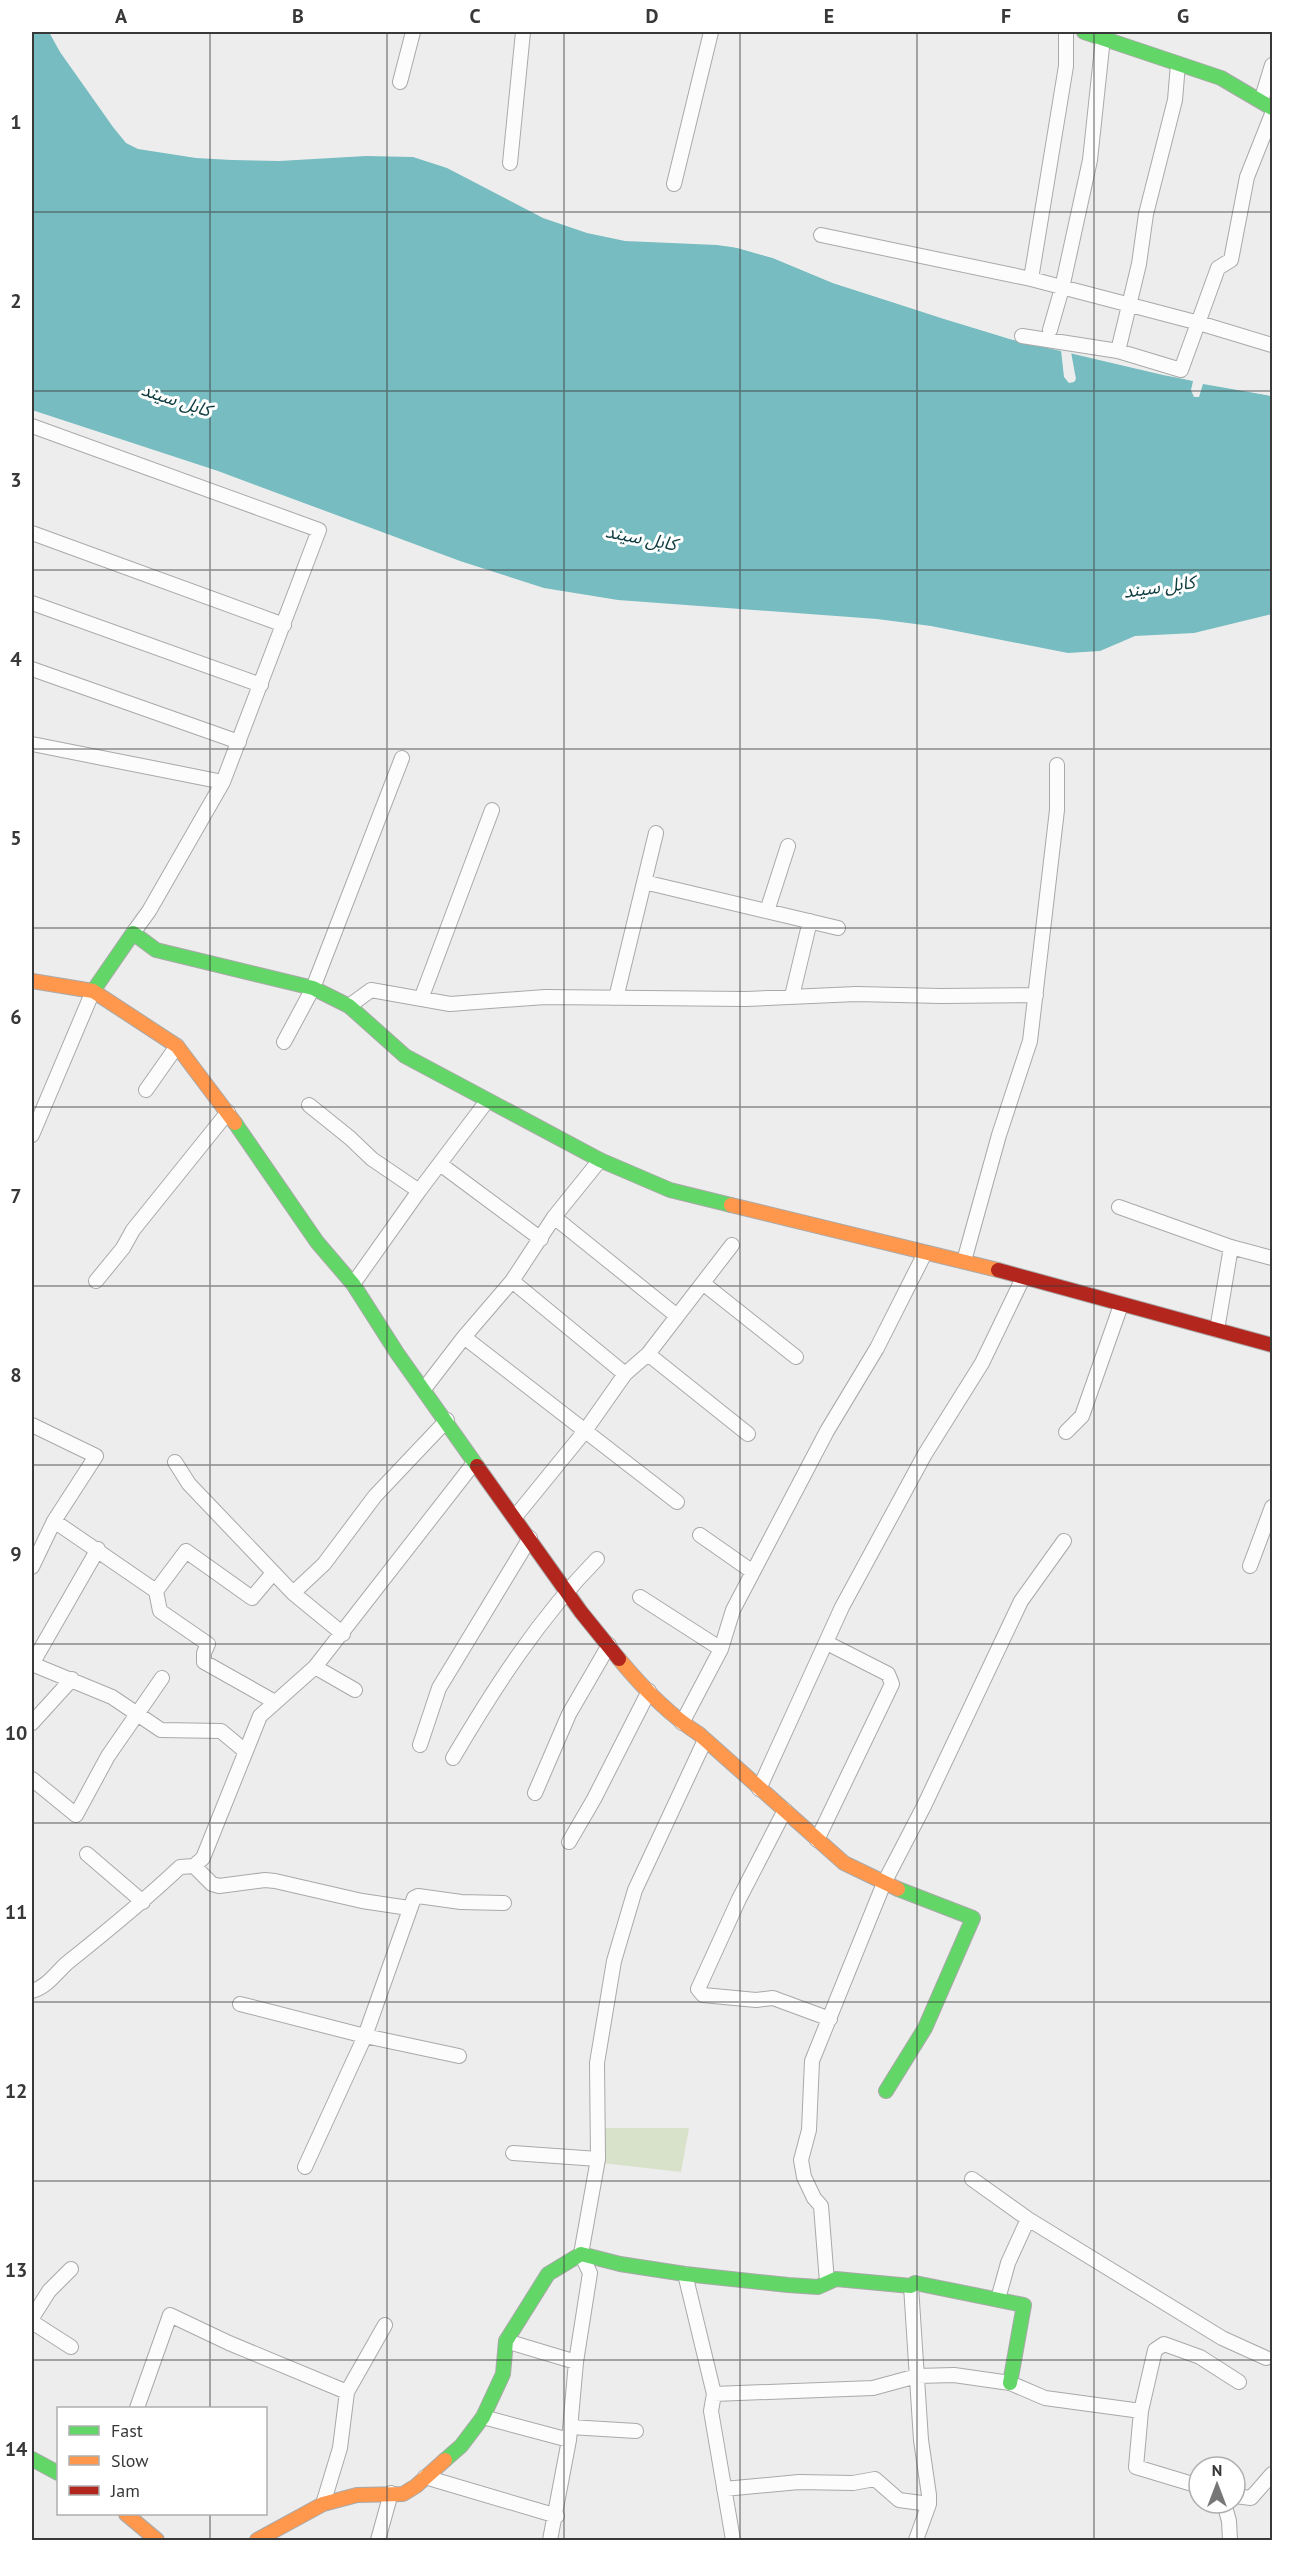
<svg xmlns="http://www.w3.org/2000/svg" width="1304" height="2572" font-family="'PT Sans','Noto Sans Arabic',sans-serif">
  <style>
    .green { fill: #d8e2ca }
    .water { fill: #77bcc0 }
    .pier { fill: #ededed }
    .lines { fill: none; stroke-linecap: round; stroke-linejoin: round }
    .street-casing { stroke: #a9a9a9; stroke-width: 16 }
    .fast-casing { stroke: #a9a9a9; stroke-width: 16 }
    .slow-casing { stroke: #a9a9a9; stroke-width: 16 }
    .jam-casing { stroke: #a9a9a9; stroke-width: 16 }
    .street { stroke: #fcfcfc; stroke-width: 14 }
    .fast { stroke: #63d668; stroke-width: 14 }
    .slow { stroke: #ff974d; stroke-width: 14 }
    .jam { stroke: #b3261e; stroke-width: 14 }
    .grid { fill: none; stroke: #383839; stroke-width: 1.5; stroke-opacity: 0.55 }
    .labels { text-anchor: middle; stroke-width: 6; stroke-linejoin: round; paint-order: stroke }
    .water-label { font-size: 18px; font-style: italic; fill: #0e3c3f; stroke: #fff }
    .neatline { fill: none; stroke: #383839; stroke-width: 2 }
    .grid-label { font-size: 20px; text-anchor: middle; font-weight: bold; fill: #383839 }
  </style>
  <rect width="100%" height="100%" fill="#ededed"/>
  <!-- green -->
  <path class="green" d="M 602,2128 L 689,2128 L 681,2172 L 602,2163 Z"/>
  <!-- water -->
  <path class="water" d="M 32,32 L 49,32 L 60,52 L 113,127 L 126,143 L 138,149 L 196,158 L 232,160 L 279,161 L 366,156 L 413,157 L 447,168 L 543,218 L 587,233 L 625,241 L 717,245 L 738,248 L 773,258 L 833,283 L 1010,339 L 1163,375 L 1272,396 L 1272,614 L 1194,633 L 1135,636 L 1100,651 L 1068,653 L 931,626 L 877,619 L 618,600 L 544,588 L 460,561 L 218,471 L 32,410 Z"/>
  <!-- pier -->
  <path class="pier" d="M 713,241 L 739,245 L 774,255 L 834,281 L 1011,337 L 1164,372 L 1272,393 L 1272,396 L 1203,384 L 1199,397 L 1194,397 L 1191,390 L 1193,381 L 1071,352 L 1076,379 L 1074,382 L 1069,383 L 1064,377 L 1061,350 L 1010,339 L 944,319 L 833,283 L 773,258 Z"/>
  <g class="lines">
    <defs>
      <path id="street" d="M 400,82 L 413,32
        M 1261,101 L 1272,65
        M 510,163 L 523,32
        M 674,184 L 711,32
        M 821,235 L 1031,279 L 1199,323 L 1272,345
        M 1031,279 L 1066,66 L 1066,32
        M 1050,330 L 1062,288 L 1090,160 L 1103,38
        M 1022,336 L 1118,351 L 1181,370 L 1218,268 L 1231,260 L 1247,177 L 1272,114
        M 1118,351 L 1139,264 L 1146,214 L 1175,100 L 1178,64
        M 32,426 L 319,530 L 223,782 L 149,911 L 133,933
        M 32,533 L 284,625
        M 32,603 L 261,685
        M 32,669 L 239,742
        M 32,744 L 223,782
        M 644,882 L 838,928
        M 767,911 L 788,846
        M 792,996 L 810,921
        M 616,998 L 656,833
        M 421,999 L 492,810
        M 349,1006 L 371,990 L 450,1004 L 545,997 L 746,999 L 856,994 L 941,996 L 1036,995
        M 284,1042 L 313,988 L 402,758
        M 146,1090 L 177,1046
        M 309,1105 L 350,1138 L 372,1159 L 419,1191
        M 32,1135 L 93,991
        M 440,1164 L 541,1239
        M 1119,1207 L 1231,1247 L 1272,1258
        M 554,1217 L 677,1316
        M 964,1261 L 999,1135 L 1030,1041 L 1057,810 L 1057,765
        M 96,1281 L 123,1248 L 133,1230 L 228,1112
        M 512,1281 L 625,1374
        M 353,1284 L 419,1191 L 487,1101
        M 704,1284 L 796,1357
        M 1217,1330 L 1231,1247
        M 464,1337 L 677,1502
        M 648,1354 L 748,1434
        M 424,1389 L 464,1337 L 512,1281 L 554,1217 L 600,1160
        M 32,1425 L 96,1456 L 54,1521 L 32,1567
        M 1066,1432 L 1082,1416 L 1121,1305
        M 175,1462 L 189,1484 L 293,1593 L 343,1634
        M 515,1517 L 585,1431 L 625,1374 L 648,1354 L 732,1245
        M 54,1521 L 156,1591
        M 700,1535 L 753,1572
        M 1250,1566 L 1272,1507
        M 273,1573 L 252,1598 L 186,1551 L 156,1591 L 160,1611 L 208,1644 L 204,1653 L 204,1662 L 275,1702
        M 293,1593 L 324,1564 L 375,1496 L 447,1420
        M 640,1597 L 721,1649
        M 32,1664 L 112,1697 L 161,1730 L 221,1731 L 245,1751
        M 32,1664 L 98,1549
        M 315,1667 L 355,1690
        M 32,1723 L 72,1679
        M 682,1723 L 721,1649 L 733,1610 L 827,1431 L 877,1348 L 925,1253
        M 420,1745 L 439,1688 L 530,1538
        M 453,1758 C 494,1688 540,1617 597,1559
        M 32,1779 L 76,1815 L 108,1756 L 162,1678
        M 759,1789 L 842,1607 L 925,1454 L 982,1363 L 1023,1278
        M 535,1793 L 569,1714 L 609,1645
        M 785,1810 L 739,1899 L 698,1989 L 703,1995 L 756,2000 L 773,1998 L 830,2019
        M 817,1840 L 892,1684 L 888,1674 L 827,1643
        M 569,1842 L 594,1799 L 649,1691
        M 87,1854 L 143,1902
        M 194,1866 L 212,1884 L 219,1886 L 265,1880 L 275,1881 L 362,1901 L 409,1908
        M 32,1991 C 47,1987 56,1973 67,1963 C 106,1932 144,1901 180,1867 L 194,1866 L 203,1858 L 260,1716 L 315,1667 L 474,1463
        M 240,2004 L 365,2036 L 459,2056
        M 513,2153 L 598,2159
        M 305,2167 L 365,2036 L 414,1898 L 418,1896 L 461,1902 L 504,1903
        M 972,2179 L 1028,2219 L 1222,2338 L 1266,2358
        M 685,2274 L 714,2394 L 711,2411 L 733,2540
        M 827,2282 L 821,2206 L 814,2198 L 804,2177 L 801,2160 L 809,2130 L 812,2061 L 884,1883 L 924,1806 L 1021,1601 L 1064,1541
        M 911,2286 L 921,2440 L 929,2495 L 929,2504 L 916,2540
        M 998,2299 L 1008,2263 L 1028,2219
        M 32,2318 L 49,2291 L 71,2269
        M 32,2322 L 71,2347
        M 506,2341 L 576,2362
        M 714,2394 L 873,2388 L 917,2376 L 954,2375 L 1010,2383 L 1045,2398 L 1141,2411
        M 137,2408 L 170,2315 L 229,2343 L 347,2392
        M 483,2417 L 569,2440
        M 570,2427 L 636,2431
        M 425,2477 L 557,2516
        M 1199,2486 L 1136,2467 L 1141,2411 L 1155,2350 L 1164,2344 L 1200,2357 L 1239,2382
        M 724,2489 L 799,2482 L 853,2483 L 875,2479 L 899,2500 L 929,2504
        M 1235,2496 L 1251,2498 L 1272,2474
        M 1224,2503 L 1229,2521 L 1230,2540
        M 323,2504 L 340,2448 L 347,2392 L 385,2325
        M 378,2540 L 391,2493
        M 550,2540 L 569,2440 L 576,2362 L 590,2273 L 581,2254 L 598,2159 L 597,2063 L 614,1961 L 635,1890 L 705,1740"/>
      <path id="fast" d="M 1084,32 L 1221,78 L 1272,108
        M 93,991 L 133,933 L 156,950 L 313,988 L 349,1006 L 405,1056 L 600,1160 L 670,1190 L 731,1205
        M 235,1123 L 317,1242 L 353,1284 L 397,1353 L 477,1466
        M 886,2091 L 925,2028 L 973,1918 L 898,1889
        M 32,2459 L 58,2473
        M 445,2460 L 461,2446 L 483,2417 L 503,2374 L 506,2341 L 548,2274 L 581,2254 L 620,2264 L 685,2274 L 788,2285 L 818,2287 L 836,2279 L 911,2286 L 915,2283 L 1024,2305 L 1010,2383"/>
      <path id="slow" d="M 32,981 L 93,991 L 177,1046 L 235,1123
        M 731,1205 L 998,1270
        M 619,1659 C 642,1687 668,1714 699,1734 L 844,1863 L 898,1889
        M 126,2514 L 157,2540
        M 257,2540 L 323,2504 L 357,2495 L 403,2494 L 416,2486 L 445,2460"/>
      <path id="jam" d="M 998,1270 L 1272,1345
        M 477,1466 L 581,1612 L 619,1659"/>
    </defs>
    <!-- street casing -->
    <use href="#street" class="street-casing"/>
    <!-- fast casing -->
    <use href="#fast" class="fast-casing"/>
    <!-- slow casing -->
    <use href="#slow" class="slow-casing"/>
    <!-- jam casing -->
    <use href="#jam" class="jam-casing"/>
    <!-- street -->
    <use href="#street" class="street"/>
    <!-- fast -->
    <use href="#fast" class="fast"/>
    <!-- slow -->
    <use href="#slow" class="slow"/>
    <!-- jam -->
    <use href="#jam" class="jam"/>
  </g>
  <!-- grid -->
  <path class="grid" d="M 210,32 L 210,2408M 387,32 L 387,2540M 564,32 L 564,2540M 740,32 L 740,2540M 917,32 L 917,2540M 1094,32 L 1094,2540M 32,212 L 1272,212M 32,391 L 1272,391M 32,570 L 1272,570M 32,749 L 1272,749M 32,928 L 1272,928M 32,1107 L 1272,1107M 32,1286 L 1272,1286M 32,1465 L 1272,1465M 32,1644 L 1272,1644M 32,1823 L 1272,1823M 32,2002 L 1272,2002M 32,2181 L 1272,2181M 32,2360 L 1272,2360M 210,2514 L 210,2540"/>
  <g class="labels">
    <!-- water labels -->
    <g class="water-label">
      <text transform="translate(176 400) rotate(18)" y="6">کابل سيند</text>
      <text transform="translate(641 538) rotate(11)" y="6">کابل سيند</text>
      <text transform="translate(1159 587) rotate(-8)" y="6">کابل سيند</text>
    </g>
  </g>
  <!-- border -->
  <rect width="1304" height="2572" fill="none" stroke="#ffffff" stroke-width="66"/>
  <!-- legend -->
  <rect x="57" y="2407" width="210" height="108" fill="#ffffff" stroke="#afafb0" stroke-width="1.5"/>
  <rect x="69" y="2426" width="30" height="9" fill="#63d668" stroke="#afafb0" stroke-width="1.5"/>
  <text x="111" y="2437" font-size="18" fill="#383839">Fast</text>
  <rect x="69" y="2456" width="30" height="9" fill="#ff974d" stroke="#afafb0" stroke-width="1.5"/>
  <text x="111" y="2467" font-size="18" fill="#383839">Slow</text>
  <rect x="69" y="2486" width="30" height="9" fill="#b3261e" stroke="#afafb0" stroke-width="1.5"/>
  <text x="111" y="2497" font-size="18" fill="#383839">Jam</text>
  <!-- north arrow -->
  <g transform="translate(1217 2485)"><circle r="28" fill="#ffffff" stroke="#afafb0" stroke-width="1.5"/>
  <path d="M0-4.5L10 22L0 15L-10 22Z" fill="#777778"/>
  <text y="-9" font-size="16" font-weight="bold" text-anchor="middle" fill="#383839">N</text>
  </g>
  <rect x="33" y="33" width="1238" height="2506" class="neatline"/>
  <g class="grid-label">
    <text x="121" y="23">A</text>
    <text x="298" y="23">B</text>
    <text x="475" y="23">C</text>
    <text x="652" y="23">D</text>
    <text x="829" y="23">E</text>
    <text x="1006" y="23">F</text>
    <text x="1183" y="23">G</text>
    <text x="16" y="129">1</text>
    <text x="16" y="308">2</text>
    <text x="16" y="487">3</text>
    <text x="16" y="666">4</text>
    <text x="16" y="845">5</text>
    <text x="16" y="1024">6</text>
    <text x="16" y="1203">7</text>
    <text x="16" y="1382">8</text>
    <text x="16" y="1561">9</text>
    <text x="16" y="1740">10</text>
    <text x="16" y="1919">11</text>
    <text x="16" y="2098">12</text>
    <text x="16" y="2277">13</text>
    <text x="16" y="2456">14</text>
  </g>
</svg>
